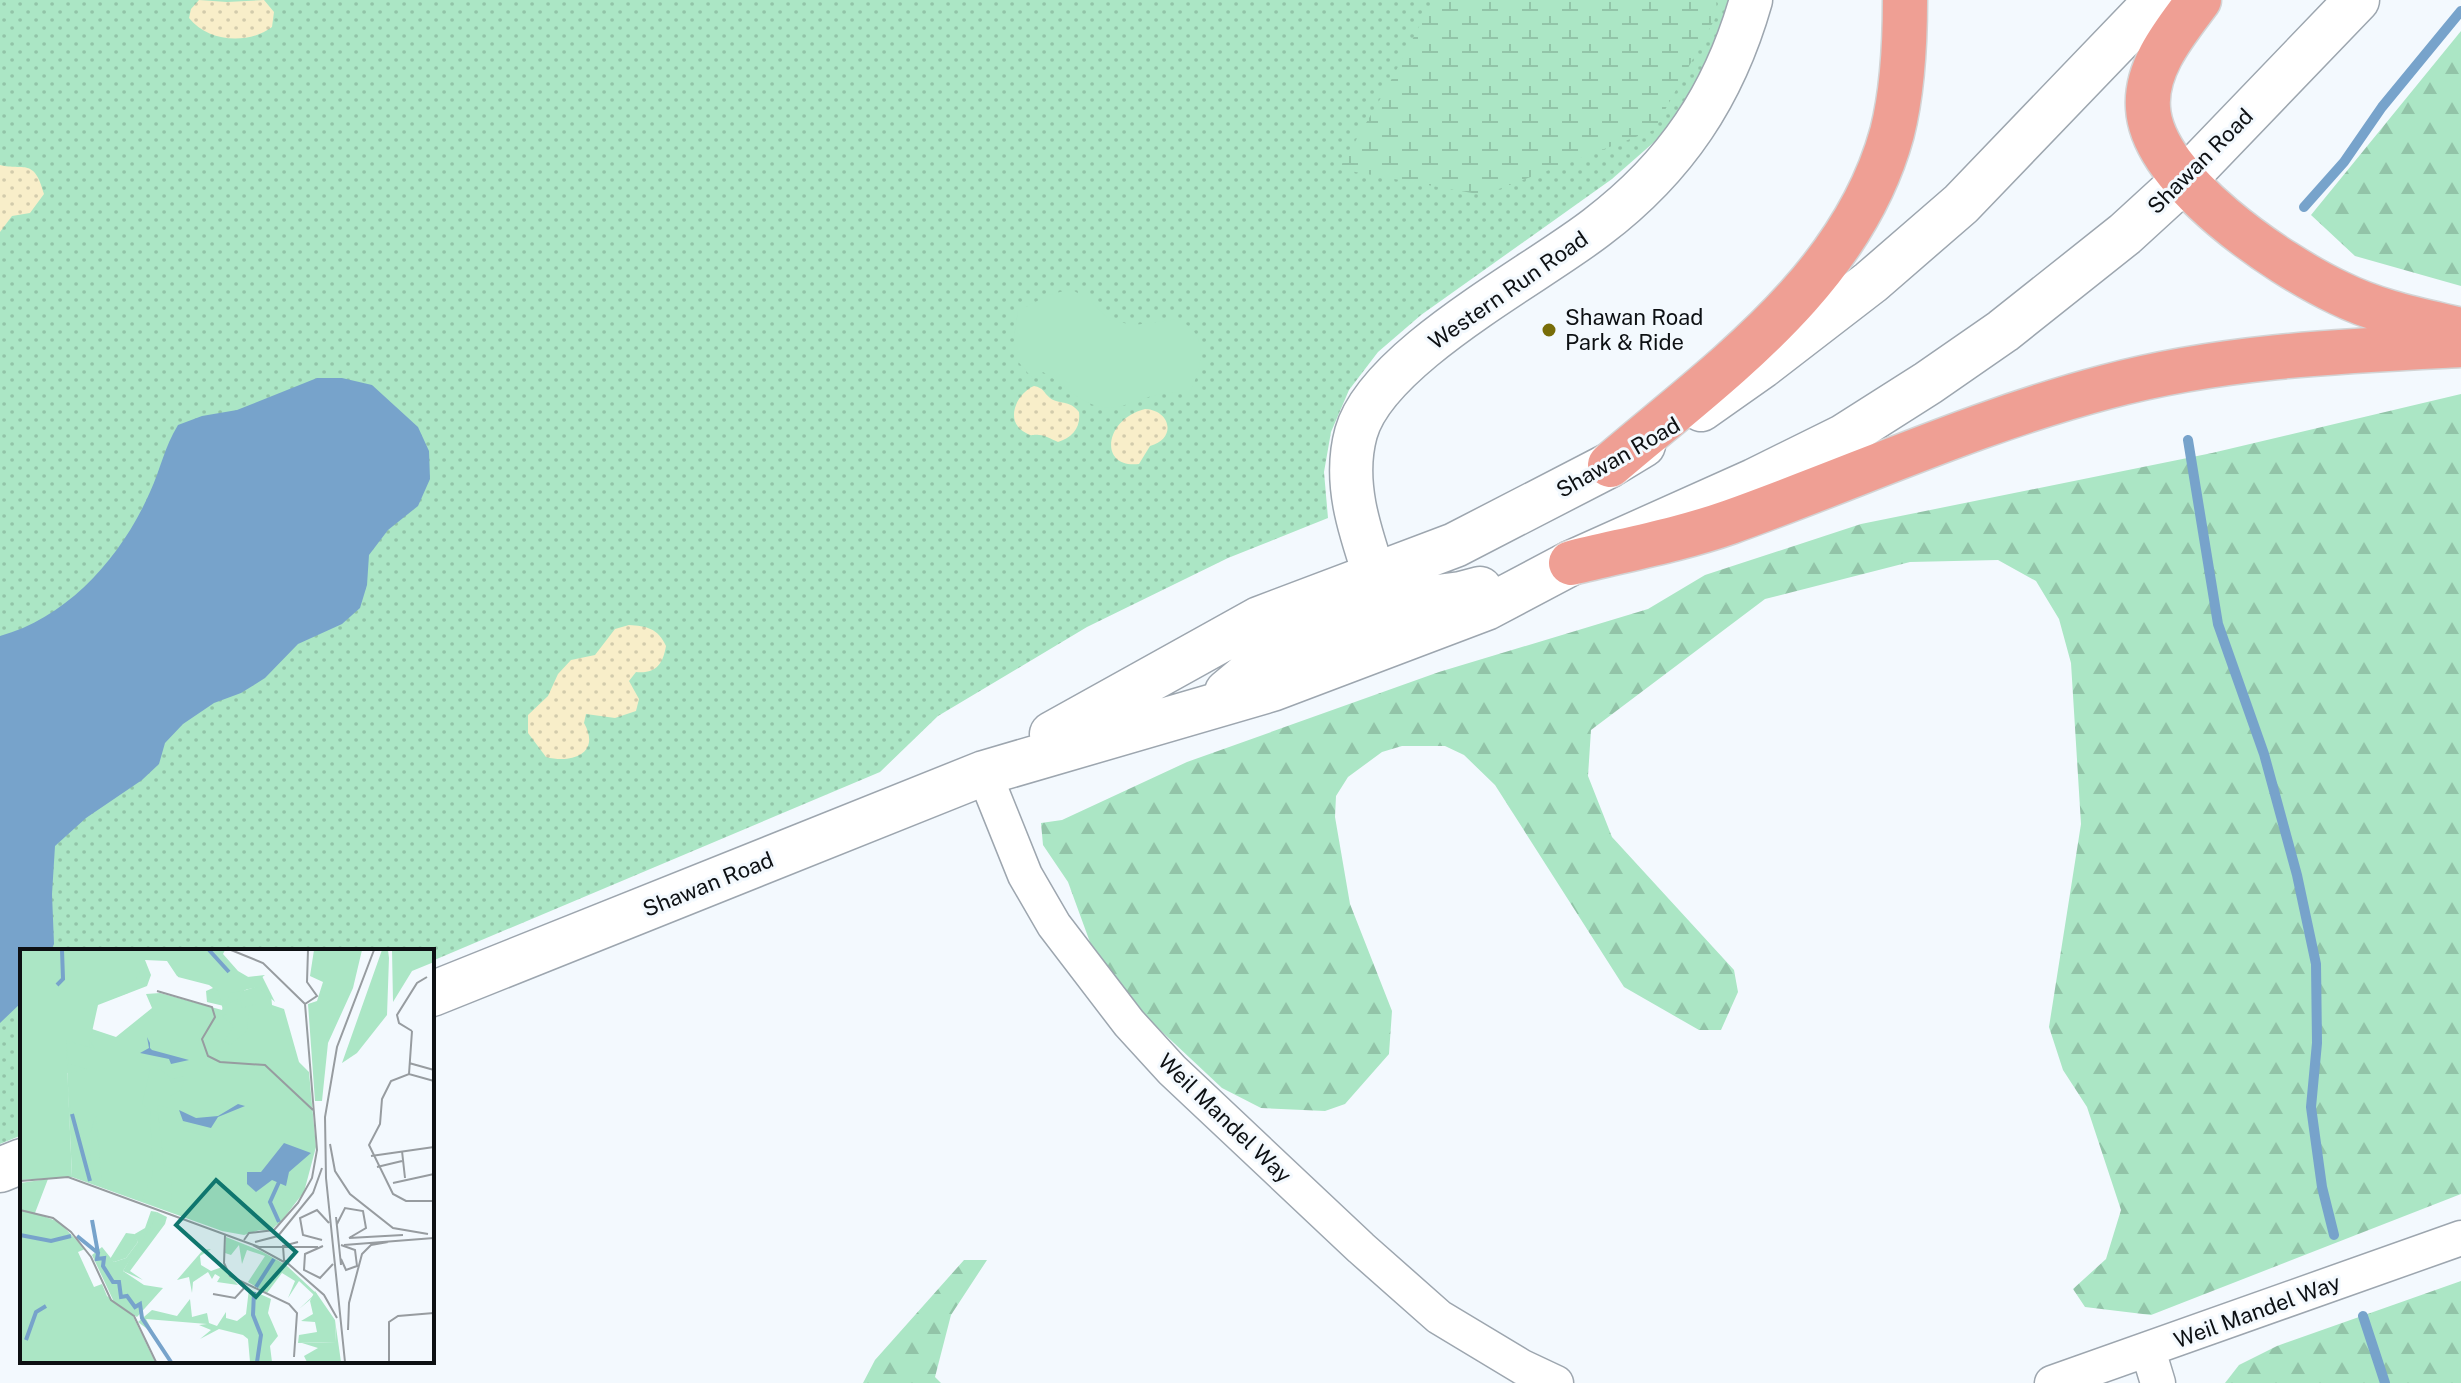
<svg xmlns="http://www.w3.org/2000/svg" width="2461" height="1383" font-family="'Public Sans',sans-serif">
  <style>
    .grass { fill: url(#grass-dots) }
    .forest { fill: url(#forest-firs) }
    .wetland { fill: url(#wetland-marsh) }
    .sand { fill: url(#sand-dots) }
    .pitch { fill: #abe6c5 }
    .water { fill: #77a3cb }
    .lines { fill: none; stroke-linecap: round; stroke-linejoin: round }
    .stream { stroke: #77a3cb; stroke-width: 10 }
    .minor-casing { stroke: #9da6af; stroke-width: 37 }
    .tertiary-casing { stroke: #9da6af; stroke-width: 45 }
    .secondary-casing { stroke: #9da6af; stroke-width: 47 }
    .motorway-casing { stroke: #d3d4d5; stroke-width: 47 }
    .minor { stroke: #fff; stroke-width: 34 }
    .tertiary { stroke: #fff; stroke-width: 42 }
    .secondary { stroke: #fff; stroke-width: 44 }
    .motorway { stroke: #ef9f94; stroke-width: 44 }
    .poi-dot { fill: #786d08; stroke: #f3f9fe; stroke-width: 3 }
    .labels { text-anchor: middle; stroke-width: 6; stroke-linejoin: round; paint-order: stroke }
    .street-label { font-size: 22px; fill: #0d1013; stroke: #f3f9fe }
    .poi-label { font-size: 22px; fill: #0d1013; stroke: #f3f9fe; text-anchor: start }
    .inset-river { fill: none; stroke: #77a3cb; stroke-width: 4 }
    .inset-road { fill: none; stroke: #979ca0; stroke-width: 2 }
    .view { fill: #0f766e; fill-opacity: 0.15; stroke: #0f766e; stroke-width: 4 }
    .inset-edge { fill: none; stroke: #0d1013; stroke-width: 4 }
  </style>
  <defs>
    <pattern id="grass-dots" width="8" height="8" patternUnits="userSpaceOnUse" patternTransform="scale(2)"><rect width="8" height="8" fill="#abe6c5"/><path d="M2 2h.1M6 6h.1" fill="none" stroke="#92c4a8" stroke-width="1.8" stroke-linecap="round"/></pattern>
    <pattern id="forest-firs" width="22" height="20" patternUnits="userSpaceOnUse" patternTransform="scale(2)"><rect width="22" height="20" fill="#abe6c5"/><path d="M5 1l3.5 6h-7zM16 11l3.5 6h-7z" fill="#92c4a8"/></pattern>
    <pattern id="wetland-marsh" width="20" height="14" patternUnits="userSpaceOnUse" patternTransform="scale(2)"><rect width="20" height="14" fill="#abe6c5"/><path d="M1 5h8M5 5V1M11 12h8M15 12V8" fill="none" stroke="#92c4a8"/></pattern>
    <pattern id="sand-dots" width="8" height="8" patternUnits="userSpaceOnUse" patternTransform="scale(2)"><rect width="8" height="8" fill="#f8eec9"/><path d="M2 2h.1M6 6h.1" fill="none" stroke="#d3cbac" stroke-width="1.8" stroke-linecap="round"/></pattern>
  </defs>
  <rect width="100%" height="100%" fill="#f3f9fe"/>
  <!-- grass -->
  <path class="grass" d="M 0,0 L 1734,0 L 1699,85 L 1669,129 L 1612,179 L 1421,315 L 1378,352 L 1349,390 L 1331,432 L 1324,472 L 1328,518 L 1228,558 L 1087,627 L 938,716 L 880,772 L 432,961 L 432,951 L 22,951 L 22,1135 L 0,1144 Z"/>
  <!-- forest -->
  <path class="forest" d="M 2461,31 L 2461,286 L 2355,256 L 2311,215 Z
    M 2461,394 L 2461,1194 L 2151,1315 L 2085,1307 L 2073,1289 L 2106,1259 L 2121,1210 L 2087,1107 L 2063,1070 L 2049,1027 L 2081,824 L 2071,663 L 2059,619 L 2036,581 L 1998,560 L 1910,562 L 1765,599 L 1591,730 L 1588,776 L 1612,837 L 1734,970 L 1738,992 L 1721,1030 L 1699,1030 L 1624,987 L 1495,785 L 1464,755 L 1445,746 L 1402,746 L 1382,752 L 1348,777 L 1336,796 L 1335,817 L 1350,904 L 1392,1011 L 1389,1054 L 1345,1104 L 1325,1111 L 1261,1108 L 1222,1088 L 1127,999 L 1091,945 L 1068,882 L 1043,845 L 1041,823 L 1062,820 L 1187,762 L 1439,672 L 1648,609 L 1705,575 L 1861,524 L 2212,453 Z
    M 964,1260 L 987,1260 L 951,1315 L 935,1377 L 941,1383 L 863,1383 L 875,1360 Z
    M 2461,1281 L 2461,1383 L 2225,1383 L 2239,1365 L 2277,1346 Z"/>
  <!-- wetland -->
  <path class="wetland" d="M 1433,0 L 1716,0 L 1717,15 L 1654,130 L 1483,195 L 1339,169 L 1389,84 Z"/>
  <!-- sand -->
  <path class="sand" d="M 199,0 L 227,2 L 264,0 L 274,12 L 272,27 C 248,45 208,42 189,18 L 191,9 Z
    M 0,165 C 24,171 34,157 44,194 L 30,213 L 12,216 L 0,232 Z
    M 1034,386 C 1044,388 1043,392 1050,398 C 1059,405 1069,399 1079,412 C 1081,428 1072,438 1058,442 C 1051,439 1045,435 1039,435 C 1032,434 1032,437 1026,433 C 1003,421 1017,393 1034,386 Z
    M 1145,409 C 1171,410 1177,439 1150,446 L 1139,464 C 1098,469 1104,419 1145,409 Z
    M 629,625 C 646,626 658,628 666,646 C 663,664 656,674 636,672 L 629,681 L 639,699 L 636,711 L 615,718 L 586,714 L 584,723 C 601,753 573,764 546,757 L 528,733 L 528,715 L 548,696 L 558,674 L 571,660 L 595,655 L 615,629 Z"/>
  <!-- pitch -->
  <path class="pitch" d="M 1071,289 L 1091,301 L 1109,320 L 1134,325 L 1179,319 C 1184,323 1192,328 1195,333 C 1207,351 1198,375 1190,392 C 1177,392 1165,392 1152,396 C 1132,401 1118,412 1097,406 C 1076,400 1061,382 1043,372 L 1033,379 L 1015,358 L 1014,337 L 1018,311 L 1049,295 Z"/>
  <!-- water -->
  <path class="water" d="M 317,378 L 342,378 L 372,385 L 418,427 L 429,451 L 430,479 L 418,506 L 388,530 L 369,555 L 367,585 L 360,608 L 342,624 L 298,644 L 265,678 L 241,693 L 214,703 L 183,724 L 165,743 L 159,764 L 142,780 L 86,818 L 55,846 L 52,894 L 54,944 L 51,951 L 22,951 L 22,1002 L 0,1023 L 0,636 C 69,617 122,556 150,492 C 161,468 164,448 178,425 L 202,416 L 237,410 Z"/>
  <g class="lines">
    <!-- stream -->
    <path class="stream" d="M 2304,207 L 2344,162 L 2382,107 L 2461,11
      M 2188,440 L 2218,624 L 2264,754 L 2297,875 L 2316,964 L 2317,1043 L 2311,1107 L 2322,1187 L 2334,1235
      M 2363,1316 L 2385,1383"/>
    <defs>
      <path id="minor" d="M 984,773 L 1025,875 L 1054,925 L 1129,1023 L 1172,1070 L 1361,1248 L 1439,1317 L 1522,1367 L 1556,1383
        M 2148,1350 L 2158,1383
        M 2052,1383 L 2461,1238"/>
      <path id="tertiary" d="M 1384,604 C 1367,549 1340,491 1356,433 C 1377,357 1534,276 1597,227 C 1676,167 1724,95 1751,0"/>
      <path id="secondary" d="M 1701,409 L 1762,366 L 1871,282 L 1961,204 L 2157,0
        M 1227,692 L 1269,657 L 1384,604 L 1461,594 L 1480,589
        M 1052,734 L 1259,619 L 1455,545 L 1610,465 L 1643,445
        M 432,994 L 984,773 L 1272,689 L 1486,608 L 1571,563 L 1754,481 L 1843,437 L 1928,383 L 2003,331 L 2125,234 L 2184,180 L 2357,0
        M 0,1170 L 22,1161"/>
      <path id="motorway" d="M 2199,0 C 2176,31 2145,67 2148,108 C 2152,180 2279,265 2339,293 C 2377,312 2419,320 2461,330
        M 1610,465 C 1720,371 1852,280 1892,133 C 1903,90 1905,44 1905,0
        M 1571,563 C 1623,550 1679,540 1730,522 C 1856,477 1977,421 2106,387 C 2221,356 2342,351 2461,345"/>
    </defs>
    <!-- minor casing -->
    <use href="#minor" class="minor-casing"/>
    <!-- tertiary casing -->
    <use href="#tertiary" class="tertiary-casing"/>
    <!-- secondary casing -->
    <use href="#secondary" class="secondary-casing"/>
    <!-- motorway casing -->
    <use href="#motorway" class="motorway-casing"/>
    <!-- minor -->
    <use href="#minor" class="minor"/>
    <!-- tertiary -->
    <use href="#tertiary" class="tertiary"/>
    <!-- secondary -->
    <use href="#secondary" class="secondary"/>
    <!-- motorway -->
    <use href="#motorway" class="motorway"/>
  </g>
  <!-- markers -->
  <circle class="poi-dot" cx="1549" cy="330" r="8"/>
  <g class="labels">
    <!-- street labels -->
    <g class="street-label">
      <text transform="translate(2200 161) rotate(-45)" y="8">Shawan Road</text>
      <text transform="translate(1508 290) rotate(-35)" y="8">Western Run Road</text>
      <text transform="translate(1618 457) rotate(-30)" y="8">Shawan Road</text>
      <text transform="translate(708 884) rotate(-22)" y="8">Shawan Road</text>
      <text transform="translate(1225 1118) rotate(44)" y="8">Weil Mandel Way</text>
      <text transform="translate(2257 1311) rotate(-20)" y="8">Weil Mandel Way</text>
    </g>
    <!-- poi labels -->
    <g class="poi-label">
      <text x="1565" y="325">Shawan Road<tspan x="1565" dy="25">Park &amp; Ride</tspan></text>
    </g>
  </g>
  <!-- overview -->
  <g transform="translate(20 949)">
    <rect width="414" height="414" fill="#f3f9fe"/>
    <path d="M 238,37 L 251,45 L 252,56 L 264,60 L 279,113 L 289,123 L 296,198 L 284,243 L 259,275 L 224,286 L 202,282 L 52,228 L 46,91 L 72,80 L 96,88 L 132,59 L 126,45 L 140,44 L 202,61 L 207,47 ZM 137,263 L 147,268 L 145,275 L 110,322 L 123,331 L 103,322 ZM 106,284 L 114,285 L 118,293 L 106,309 L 94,313 L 90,310 ZM 295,342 L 315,371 L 316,393 L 278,394 L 279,386 L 297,383 L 295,373 L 281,372 L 293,365 L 290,352 Z" fill="#abe6c5"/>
    <path d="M 0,1 L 190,1 L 219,29 L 245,26 L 220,45 L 222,59 L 236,55 L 229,64 L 227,82 L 210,96 L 204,92 L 214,77 L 202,67 L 214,62 L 218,50 L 204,57 L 187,53 L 186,42 L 193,39 L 185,29 L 157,27 L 147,12 L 125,11 L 131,26 L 127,37 L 78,56 L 70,92 L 75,100 L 50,93 L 47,99 L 49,115 L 67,120 L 47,124 L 51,166 L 58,180 L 51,182 L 53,227 L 45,93 L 47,90 ZM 362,1 L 368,1 L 369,9 L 367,66 L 337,104 L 322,114 ZM 372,1 L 414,1 L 414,13 L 392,22 L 373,53 ZM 140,120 L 152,130 L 165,127 L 161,141 L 149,148 L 149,159 L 137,156 L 144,216 L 151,219 L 152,262 L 122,250 L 133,225 L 130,162 L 122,155 L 130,121 ZM 76,166 L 82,235 L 86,238 L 72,233 L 69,188 ZM 131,262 L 137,263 L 132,276 L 103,322 L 124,336 L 143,339 L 117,368 L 94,353 L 72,306 L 82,298 L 94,313 L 106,309 L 118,293 L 113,286 L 125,279 ZM 206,288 L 241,302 L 266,316 L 297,345 L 279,360 L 294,346 L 279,332 L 268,349 L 275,332 L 262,324 L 247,344 L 228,333 L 245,307 L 227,301 L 222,315 L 219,296 L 211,306 L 205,304 ZM 191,300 L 180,307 L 181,316 L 191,322 L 202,318 L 218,336 L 197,333 L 200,328 L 195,325 L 192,330 L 188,323 L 173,333 L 172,344 L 169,328 L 157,331 L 183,301 ZM 229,340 L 251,350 L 248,364 L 258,387 L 250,397 L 252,413 L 230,413 L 228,390 L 223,386 L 199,380 L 180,390 L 191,381 L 179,376 L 187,375 L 126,370 L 134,385 L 118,373 L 132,361 L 157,367 L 170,350 L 172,368 L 187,364 L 189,374 L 197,377 L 206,363 L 206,369 L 217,372 L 226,365 ZM 315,371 L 321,413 L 287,413 L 284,407 L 298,399 L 282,394 L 316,393 Z" fill="#abe6c5"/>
    <path d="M 251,233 L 262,237 L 264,257 L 272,258 L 251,282 L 239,281 L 235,276 L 245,266 L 237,248 Z" fill="#abe6c5"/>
    <path d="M 0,1 L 205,1 L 203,5 L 218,22 L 230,29 L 242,27 L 255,53 L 238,38 L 210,44 L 203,61 L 198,42 L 189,36 L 158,28 L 151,12 L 121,8 L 121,21 L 108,44 L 75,56 L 69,98 L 46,91 L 52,228 L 0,231 ZM 294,1 L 342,1 L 333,39 L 308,94 L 302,152 L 295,152 L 288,55 L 297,52 L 303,33 L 290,27 ZM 28,230 L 15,264 L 39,273 L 65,300 L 58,303 L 74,338 L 82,335 L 87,347 L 112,365 L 135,413 L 0,413 L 0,234 Z" fill="#abe6c5"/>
    <path d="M 127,88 L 130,94 L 130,99 L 132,101 L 169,111 L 151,115 L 149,110 L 120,104 L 129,99 ZM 218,155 L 225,157 L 198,168 L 191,179 L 163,172 L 159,161 L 176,169 L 198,167 ZM 264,194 L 291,204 L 269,223 L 266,237 L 252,231 L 236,243 L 227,235 L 227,223 L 241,223 Z" fill="#77a3cb"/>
    <path class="inset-river" d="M 189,1 L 209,23M 37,36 L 43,30 L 42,1M 52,165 L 70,232M 72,271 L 78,304M 259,273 L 250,253 L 259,233M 0,286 L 31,292 L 51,287M 57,287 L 78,304 L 77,310 L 84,309 L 83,317 L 93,333 L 99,333 L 101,348 L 107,347 L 115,358 L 120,355 L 122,369 L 151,413M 236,338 L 254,310M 234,343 L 233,366 L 241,386 L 237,413M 6,391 L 16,363 L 26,357"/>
    <path class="inset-road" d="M 211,1 L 243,14 L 285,55 L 297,201 L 292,229 L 278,254 L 254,281 L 229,284 L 224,291M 137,42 L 192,58 L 195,68 L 182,90 L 188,107 L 200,113 L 245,116 L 293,161M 285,55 L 297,47 L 287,33 L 288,1M 392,82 L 379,74 L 377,66 L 397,34 L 407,28M 389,114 L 414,121M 389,125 L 392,82M 414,132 L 389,125 L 371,132 L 362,150 L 360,175 L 349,196 L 373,245 L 386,252 L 414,252M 310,195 L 315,222 L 330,245 L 373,279 L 408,285M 382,202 L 385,229M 351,207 L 414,198M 357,218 L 382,212M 0,232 L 48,228 L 239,298 L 298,298M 373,234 L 414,225M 0,261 L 33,269 L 51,283 L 71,308 L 91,351 L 114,367 L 136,413M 316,268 L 321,316M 317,275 L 325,259 L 343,262 L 346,279 L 329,289M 205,286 L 204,314 L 210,327 L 269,355 L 277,364 L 274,408M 329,289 L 383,286M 302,291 L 283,286 L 280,269 L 297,261 L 309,274M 235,293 L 258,287 L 293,244 L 302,219M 278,293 L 263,297 L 264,311 L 304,346 L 317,369M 233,296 L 264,313M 324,296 L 414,289M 303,297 L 285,305 L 284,321 L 300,329 L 313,315M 321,310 L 326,321 L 337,317 L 335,301 L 321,296M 193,345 L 215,349 L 226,337M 328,381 L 329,354 L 342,305 L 351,296 L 368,293M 325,413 L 306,229 L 305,168 L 317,98 L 354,1M 369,413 L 369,373 L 378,367 L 414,364"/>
    <path class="view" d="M 196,231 L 276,303 L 236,348 L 156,276 Z"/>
    <rect width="414" height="414" class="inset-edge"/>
  </g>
</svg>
